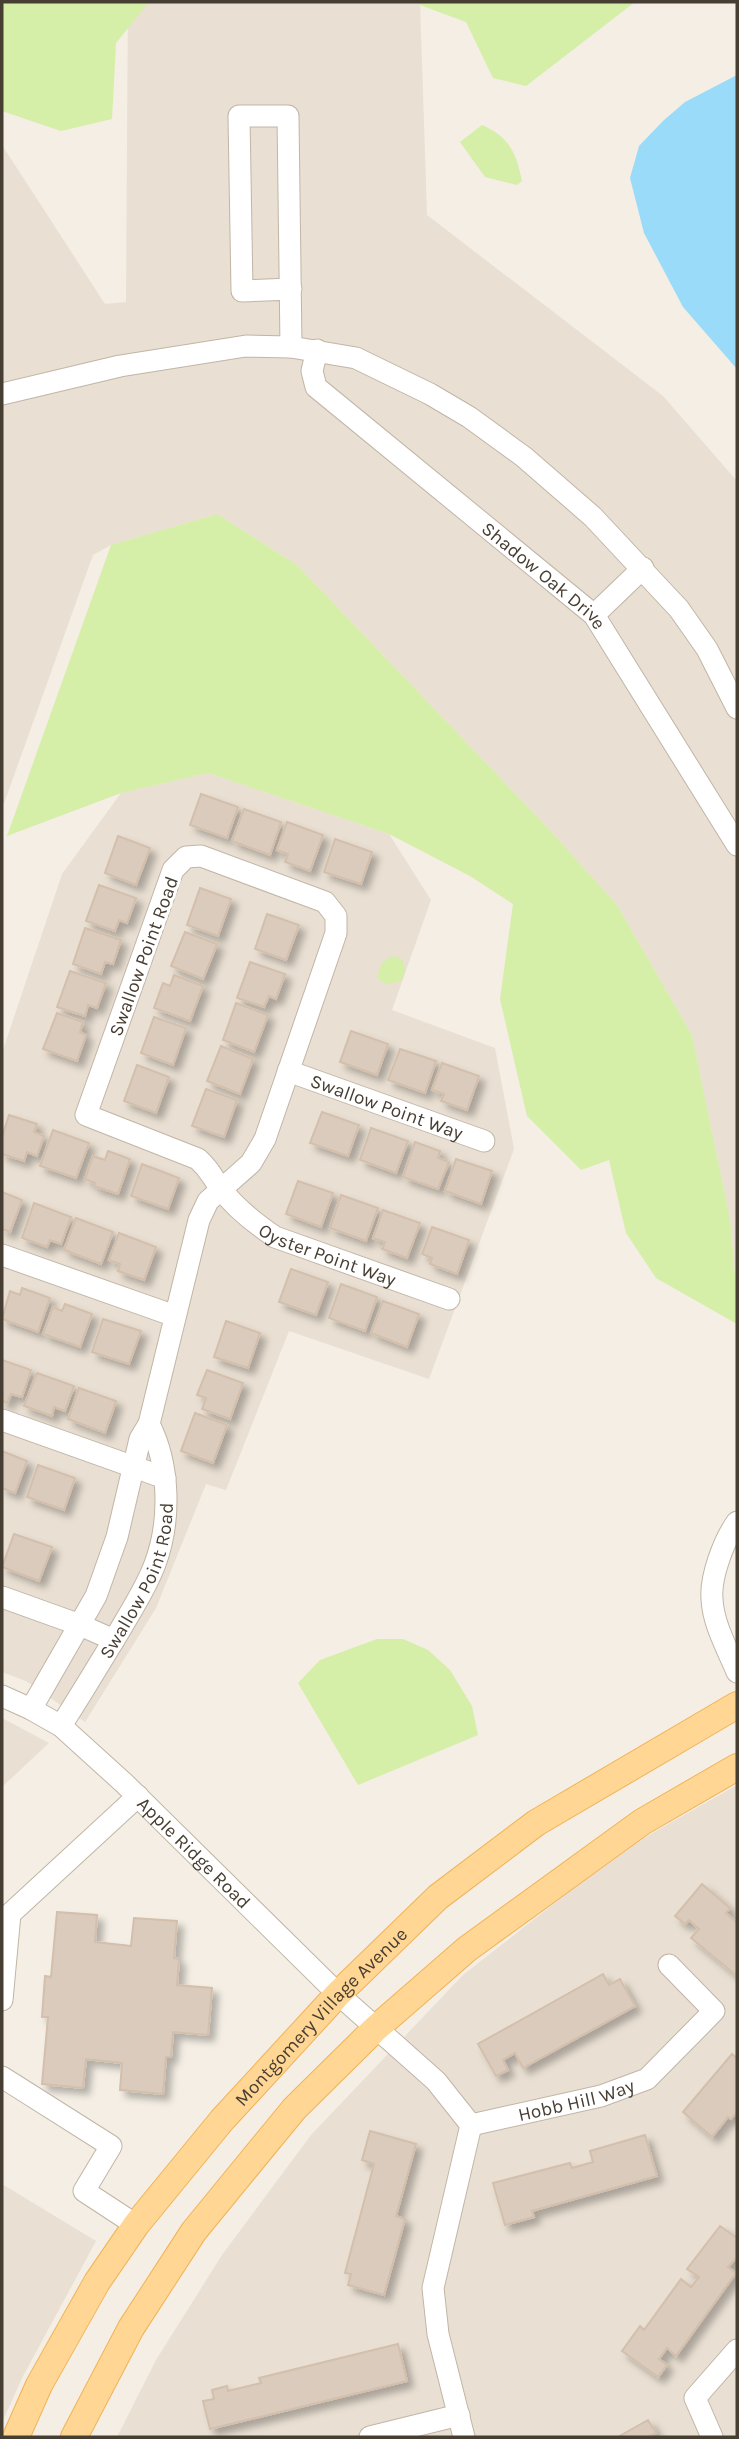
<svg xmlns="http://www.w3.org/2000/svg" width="739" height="2439" font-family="Karla,sans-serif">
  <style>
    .residential { fill: #e9dfd2 }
    .green { fill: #d5eea8 }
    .water { fill: #99dbf8 }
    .building { fill: #dacbbc; stroke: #d3bfab; stroke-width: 2; filter: url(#shadow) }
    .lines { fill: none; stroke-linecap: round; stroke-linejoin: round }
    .minor-casing { stroke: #c1b5a6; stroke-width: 23 }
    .major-casing { stroke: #f1b356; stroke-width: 28 }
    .minor { stroke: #fff; stroke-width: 21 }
    .major { stroke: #ffd693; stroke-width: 26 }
    .labels { text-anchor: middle; stroke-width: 6; stroke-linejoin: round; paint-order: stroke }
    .street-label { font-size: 19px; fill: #473e33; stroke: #fff }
  </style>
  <defs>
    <filter id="shadow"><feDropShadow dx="6" dy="6" stdDeviation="3.5" flood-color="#0004"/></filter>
  </defs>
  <rect width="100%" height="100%" fill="#f4eee4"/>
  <!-- residential -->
  <path class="residential" d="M 128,2 L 420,2 L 427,215 L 663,396 L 737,481 L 737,1297 L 730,1219 L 692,1035 L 617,905 L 547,827 L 297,565 L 217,514 L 111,545 L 93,555 L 2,809 L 2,145 L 105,304 L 126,302 Z
    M 208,773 L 389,834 L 431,900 L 392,1010 L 495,1048 L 514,1149 L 429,1379 L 289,1331 L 226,1490 L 206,1484 L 156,1608 L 85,1722 L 26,1681 L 2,1672 L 2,1053 L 62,874 L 121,793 Z
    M 2,1718 L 49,1743 L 2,1787 Z
    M 737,1785 L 737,2437 L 117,2437 L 156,2360 L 222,2255 L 311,2135 L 463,1975 L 565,1895 L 644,1838 Z
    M 2,2184 L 96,2241 L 22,2378 L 2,2423 Z"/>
  <!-- green -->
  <path class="green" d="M 2,2 L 149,2 L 116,43 L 112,119 L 61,131 L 2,111 Z
    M 412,2 L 635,2 L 526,86 L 493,78 L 466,22 Z
    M 482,125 C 509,137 516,152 522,181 L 517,185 L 485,177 L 460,142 Z
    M 217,514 L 297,565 L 547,827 L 617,905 L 692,1035 L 730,1219 L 737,1297 L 737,1324 L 656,1278 L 626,1233 L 609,1160 L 581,1170 L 527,1116 L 500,999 L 513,904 L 470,876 L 389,834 L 208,773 L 121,793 L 7,836 L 111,545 Z
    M 392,956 L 402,959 L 405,970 L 402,980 C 393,984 384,986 377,977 L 382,963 Z
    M 377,1639 L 403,1639 L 428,1650 L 450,1670 L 472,1706 L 478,1735 L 358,1785 L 298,1683 L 320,1660 Z"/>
  <!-- water -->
  <path class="water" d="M 737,75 L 737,369 L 683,307 L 644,233 L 630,178 L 639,146 L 663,121 L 685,102 Z"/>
  <!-- building -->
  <path class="building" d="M 201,794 L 238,807 L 227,838 L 190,825 Z
    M 244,809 L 281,822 L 270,855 L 232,841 Z
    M 287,822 L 323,835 L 310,871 L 285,862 L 288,854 L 277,850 Z
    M 118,836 L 150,848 L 136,885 L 105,873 Z
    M 335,839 L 372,852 L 361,884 L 324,872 Z
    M 99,885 L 136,898 L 127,923 L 119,920 L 115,931 L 86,921 Z
    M 200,888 L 231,899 L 218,936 L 187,925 Z
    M 267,914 L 299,925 L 286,960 L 255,949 Z
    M 85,928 L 121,940 L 113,964 L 105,962 L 101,974 L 73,964 Z
    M 185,932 L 217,944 L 203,979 L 171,966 Z
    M 250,962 L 285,974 L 276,999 L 269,996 L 264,1007 L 237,998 Z
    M 70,971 L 106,983 L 97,1008 L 88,1005 L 85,1016 L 57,1007 Z
    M 174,975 L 203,986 L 190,1021 L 154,1008 L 163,983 L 170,986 Z
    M 236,1003 L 268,1015 L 254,1052 L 223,1040 Z
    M 57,1013 L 83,1022 L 80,1032 L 86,1035 L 77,1061 L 43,1049 Z
    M 154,1017 L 186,1028 L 173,1065 L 141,1053 Z
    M 351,1031 L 388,1044 L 377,1075 L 340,1062 Z
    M 221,1046 L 253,1059 L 240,1094 L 207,1081 Z
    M 400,1049 L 436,1061 L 425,1093 L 388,1080 Z
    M 442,1063 L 479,1076 L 467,1110 L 441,1101 L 444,1094 L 432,1090 Z
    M 137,1065 L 169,1077 L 156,1113 L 124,1101 Z
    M 206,1089 L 237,1100 L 224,1137 L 192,1126 Z
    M 322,1112 L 359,1125 L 348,1156 L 310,1143 Z
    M 9,1115 L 37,1124 L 34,1132 L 44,1136 L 37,1156 L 27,1152 L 24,1161 L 2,1154 L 2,1137 Z
    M 371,1128 L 408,1141 L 396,1173 L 360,1160 Z
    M 53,1130 L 89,1143 L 76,1178 L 40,1166 Z
    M 415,1142 L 440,1151 L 438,1158 L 449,1162 L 438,1189 L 403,1177 Z
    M 108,1151 L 130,1159 L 118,1194 L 94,1186 L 95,1183 L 85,1179 L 93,1156 L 105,1160 Z
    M 456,1159 L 492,1171 L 481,1204 L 445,1191 Z
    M 142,1164 L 179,1178 L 168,1209 L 131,1196 Z
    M 298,1181 L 333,1193 L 321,1227 L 286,1214 Z
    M 2,1192 L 22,1200 L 10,1232 L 2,1229 Z
    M 341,1195 L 378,1208 L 366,1241 L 330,1228 Z
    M 34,1203 L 71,1217 L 61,1244 L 50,1240 L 47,1247 L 22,1238 Z
    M 383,1210 L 420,1223 L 407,1258 L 382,1249 L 385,1242 L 373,1238 Z
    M 76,1218 L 113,1232 L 101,1264 L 64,1250 Z
    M 432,1227 L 469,1240 L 457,1274 L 430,1264 L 432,1258 L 422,1254 Z
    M 119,1233 L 156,1247 L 144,1280 L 118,1271 L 120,1264 L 109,1260 Z
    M 291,1269 L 328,1282 L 316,1315 L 279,1302 Z
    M 341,1284 L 377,1297 L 365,1331 L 329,1318 Z
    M 22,1288 L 50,1298 L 38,1332 L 2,1319 L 10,1291 L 20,1295 Z
    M 383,1301 L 419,1314 L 407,1347 L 371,1333 Z
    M 65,1304 L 92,1314 L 80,1347 L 43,1334 L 53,1307 L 62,1311 Z
    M 103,1319 L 141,1331 L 129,1364 L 92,1352 Z
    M 226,1321 L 260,1333 L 248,1368 L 214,1357 Z
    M 2,1360 L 31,1370 L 22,1397 L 11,1394 L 7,1403 L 2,1401 Z
    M 207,1370 L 243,1383 L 230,1419 L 202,1409 L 206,1398 L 197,1395 Z
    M 37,1373 L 74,1386 L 65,1411 L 54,1407 L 52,1416 L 24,1406 Z
    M 79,1388 L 116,1401 L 105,1433 L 68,1419 Z
    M 195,1413 L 227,1425 L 213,1463 L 181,1451 Z
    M 2,1451 L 27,1461 L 15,1493 L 2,1488 Z
    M 38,1465 L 75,1478 L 64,1510 L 27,1497 Z
    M 14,1534 L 52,1547 L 39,1581 L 2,1567 Z
    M 702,1884 L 730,1908 L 726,1913 L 737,1923 L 737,1976 L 691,1938 L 699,1929 L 689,1920 L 685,1924 L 675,1916 Z
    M 57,1912 L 97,1915 L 95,1942 L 131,1946 L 134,1918 L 177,1921 L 174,1958 L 179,1959 L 177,1985 L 212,1988 L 208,2035 L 173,2032 L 171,2057 L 166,2057 L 163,2094 L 120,2090 L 122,2063 L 86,2059 L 83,2088 L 42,2084 L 48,2017 L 42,2017 L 45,1976 L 51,1977 Z
    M 603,1974 L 609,1985 L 620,1979 L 635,2006 L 523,2068 L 515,2053 L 503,2060 L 508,2070 L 496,2076 L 478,2044 Z
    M 732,2054 L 737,2058 L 737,2112 L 731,2119 L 728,2117 L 712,2137 L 683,2112 Z
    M 370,2131 L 416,2144 L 396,2216 L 405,2219 L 384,2295 L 348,2285 L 351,2274 L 345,2273 L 374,2164 L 362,2160 Z
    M 645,2135 L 657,2176 L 532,2211 L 534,2217 L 505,2225 L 493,2183 L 570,2163 L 572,2168 L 593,2162 L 590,2151 Z
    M 720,2226 L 737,2238 L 737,2257 L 728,2267 L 736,2273 L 676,2356 L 667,2348 L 659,2359 L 667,2365 L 658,2377 L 622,2351 L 640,2326 L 644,2330 L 681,2279 L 691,2287 L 699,2277 L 687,2269 Z
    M 398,2344 L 407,2381 L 210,2429 L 203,2401 L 214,2399 L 212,2390 L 227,2386 L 228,2391 L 261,2383 L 259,2378 Z
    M 648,2420 L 656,2433 L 648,2437 L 618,2437 Z"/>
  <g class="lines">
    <defs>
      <g id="minor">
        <path d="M 291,289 L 242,291 L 239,116 L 288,116 L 291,347"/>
        <path id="s1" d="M 317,350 L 312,371 L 316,387 L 594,615 L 737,845"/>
        <path d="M 2,394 L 120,366 L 246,346 L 291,347 L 356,358 L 430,394 L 469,417 L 524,457 L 593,517 L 679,609 L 707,649 L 737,708"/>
        <path d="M 594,615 L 643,568"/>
        <path id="s2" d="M 288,1071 L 484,1141"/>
        <path d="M 2,1255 L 175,1316"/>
        <path d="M 2,1420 L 165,1478"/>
        <path d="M 737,1522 C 724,1540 710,1577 712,1599 C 713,1624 728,1650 737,1672"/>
        <path d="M 2,1597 L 80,1625 L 114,1640"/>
        <path id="s3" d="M 2,1696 L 31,1709 L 61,1726 L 125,1784 L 338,1994 L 436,2081 L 471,2125"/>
        <path id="s4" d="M 31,1709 L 96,1596 L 117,1537 L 140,1439 L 149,1424 L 199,1220 L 208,1201 L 251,1163 L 265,1139 L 336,933 L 336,916 L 325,902 L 201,856 L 186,857 L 173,870 L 86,1115 L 198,1159 C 212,1172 211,1176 221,1189 C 236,1209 256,1224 275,1237 L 449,1299"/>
        <path id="s5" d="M 61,1726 C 81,1694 100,1663 120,1630 C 132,1609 146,1588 155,1564 C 171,1521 170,1465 149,1424"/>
        <path d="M 2,2000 L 10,1914 L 138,1796"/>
        <path d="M 2,2077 L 111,2146 L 84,2191 L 136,2225"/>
        <path id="s6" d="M 471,2125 L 601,2096 L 647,2079 L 714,2011 L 669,1965"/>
        <path d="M 370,2437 L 459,2415"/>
        <path d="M 464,2437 L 438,2334 L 433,2288 L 471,2125"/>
        <path d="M 712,2437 L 695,2398 L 737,2350"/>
      </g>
      <g id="major">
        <path id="s7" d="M 16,2437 L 39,2385 L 97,2282 L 136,2225 L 222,2120 L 338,1994 L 438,1897 L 536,1823 L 737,1705"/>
        <path d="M 74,2437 L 131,2328 L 194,2231 L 294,2109 L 375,2029 L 467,1949 L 642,1822 L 737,1767"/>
      </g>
    </defs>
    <!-- minor casing -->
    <use href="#minor" class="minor-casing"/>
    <!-- major casing -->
    <use href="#major" class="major-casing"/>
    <!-- minor -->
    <use href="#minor" class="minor"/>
    <!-- major -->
    <use href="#major" class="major"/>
  </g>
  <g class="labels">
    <!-- street labels -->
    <g class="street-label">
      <text dy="7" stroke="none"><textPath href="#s1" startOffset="334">Shadow Oak Drive</textPath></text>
      <text transform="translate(143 956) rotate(-70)" y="7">Swallow Point Road</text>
      <text dy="7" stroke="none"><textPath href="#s2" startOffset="105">Swallow Point Way</textPath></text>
      <text dy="7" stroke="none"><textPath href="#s4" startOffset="1592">Oyster Point Way</textPath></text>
      <text dy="7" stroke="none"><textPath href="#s5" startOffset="166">Swallow Point Road</textPath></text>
      <text dy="7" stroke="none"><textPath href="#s3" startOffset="250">Apple Ridge Road</textPath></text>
      <text dy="7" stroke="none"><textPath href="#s7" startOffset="523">Montgomery Village Avenue</textPath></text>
      <text dy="7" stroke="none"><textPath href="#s6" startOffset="108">Hobb Hill Way</textPath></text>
    </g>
  </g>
  <!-- border -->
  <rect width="739" height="2439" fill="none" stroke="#473e33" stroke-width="7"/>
</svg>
